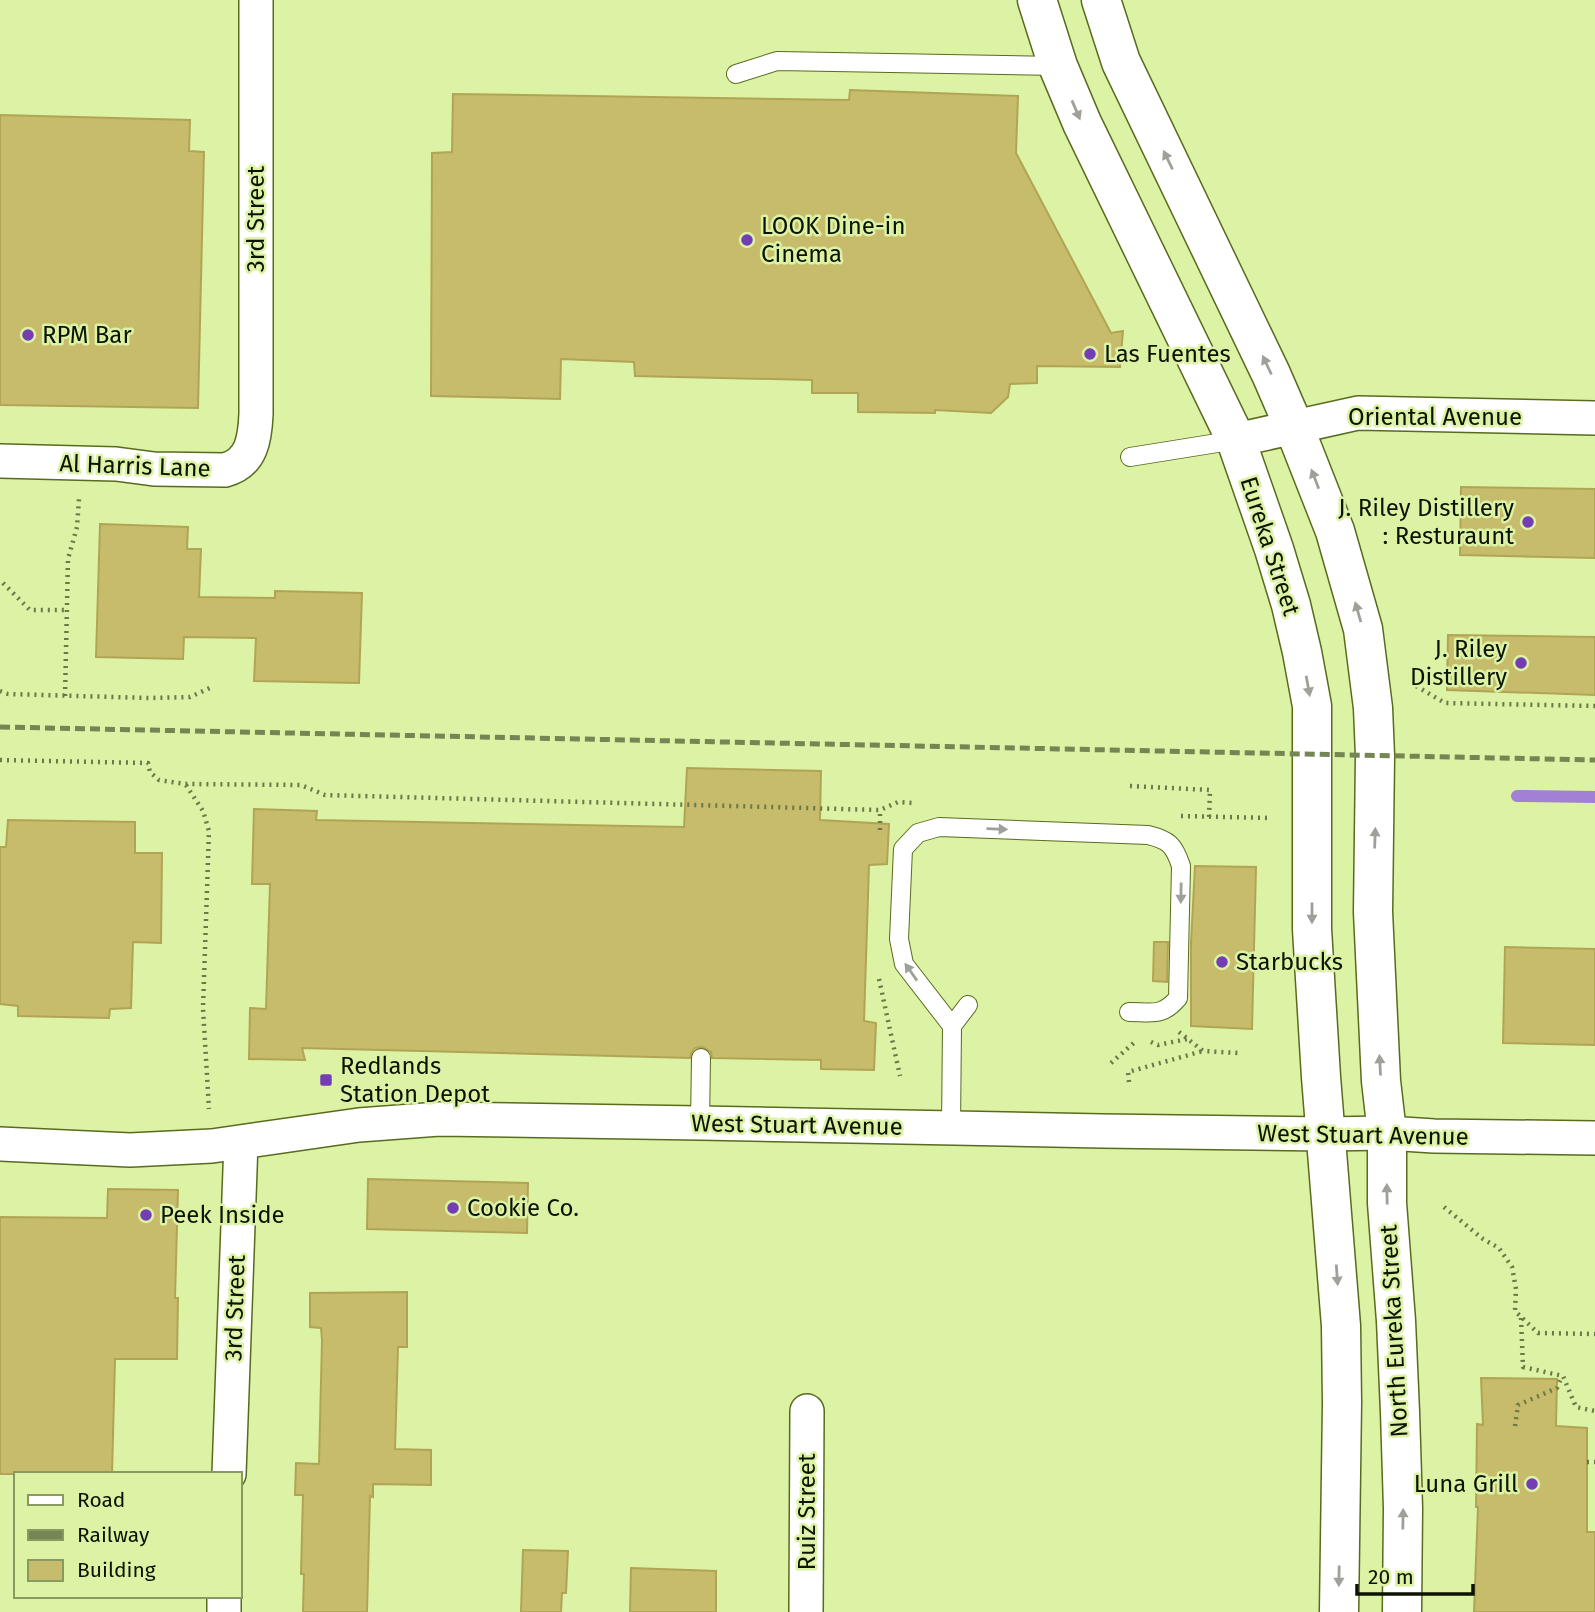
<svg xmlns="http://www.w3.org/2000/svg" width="1595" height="1612" font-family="'Fira Sans',sans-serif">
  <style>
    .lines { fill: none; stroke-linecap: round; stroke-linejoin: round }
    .stream { stroke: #a280d6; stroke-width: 12 }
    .building { fill: #c7bc6b; stroke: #b1a555; stroke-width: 2 }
    .lane-casing { stroke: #596b1e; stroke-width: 20 }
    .street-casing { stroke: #596b1e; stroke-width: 36 }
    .secondary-casing { stroke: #596b1e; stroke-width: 41 }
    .path { stroke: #6a784a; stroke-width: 4.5; stroke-dasharray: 2 5; stroke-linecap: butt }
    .lane { stroke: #fff; stroke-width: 18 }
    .street { stroke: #fff; stroke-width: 33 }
    .secondary { stroke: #fff; stroke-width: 38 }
    .rail { stroke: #768554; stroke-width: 5; stroke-dasharray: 10 5; stroke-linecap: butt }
    .oneway { fill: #9ea199 }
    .poi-dot { fill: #743db4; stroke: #dcf2a4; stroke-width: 2.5 }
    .labels { text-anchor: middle; stroke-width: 5; stroke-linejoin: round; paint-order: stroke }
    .street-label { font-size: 24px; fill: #0c1300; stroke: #dcf2a4 }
    .poi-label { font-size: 24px; fill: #0c1300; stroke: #dcf2a4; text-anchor: start }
  </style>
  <rect width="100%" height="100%" fill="#dcf2a4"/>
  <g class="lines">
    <!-- stream -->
    <path class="stream" d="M 1517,796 L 1595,797"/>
  </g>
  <!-- building -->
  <path class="building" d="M 850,90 L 1018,96 L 1016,153 L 1111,333 L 1123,331 L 1120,367 L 1037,366 L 1037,383 L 1010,384 L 1008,397 L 991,413 L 935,410 L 935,413 L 858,412 L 858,393 L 812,393 L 812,380 L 635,376 L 634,362 L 561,359 L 560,399 L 431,396 L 432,153 L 452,152 L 453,94 L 849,100 Z
    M 0,115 L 190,120 L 189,151 L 204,152 L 198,408 L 0,405 Z
    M 1461,487 L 1595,489 L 1595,558 L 1460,555 Z
    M 100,524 L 188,527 L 187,549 L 201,549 L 199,597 L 275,598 L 275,591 L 362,593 L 359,683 L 254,681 L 256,638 L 184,637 L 183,659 L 96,657 Z
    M 1448,635 L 1595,637 L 1595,695 L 1447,690 Z
    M 687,768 L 821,771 L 820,820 L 889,824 L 887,864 L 869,865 L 864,1021 L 876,1023 L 874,1070 L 821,1069 L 821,1060 L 712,1058 L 711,1052 L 702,1047 L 695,1048 L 691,1053 L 690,1058 L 302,1048 L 305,1060 L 249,1059 L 250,1008 L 266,1009 L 270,884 L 252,884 L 254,809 L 317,811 L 316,820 L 684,827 Z
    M 8,820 L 135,822 L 135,853 L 162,853 L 161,943 L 133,942 L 131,1008 L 110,1009 L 109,1018 L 18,1016 L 18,1006 L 0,1004 L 0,847 L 6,847 Z
    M 1195,866 L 1256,867 L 1252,1029 L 1191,1026 L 1191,943 Z
    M 1154,942 L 1168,942 L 1167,982 L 1153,981 Z
    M 1505,947 L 1595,949 L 1595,1045 L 1503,1043 Z
    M 368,1179 L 528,1183 L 527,1233 L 367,1229 Z
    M 108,1189 L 178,1190 L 175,1298 L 178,1298 L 177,1359 L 115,1359 L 112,1474 L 0,1474 L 0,1217 L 107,1218 Z
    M 407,1292 L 407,1347 L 398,1347 L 395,1449 L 431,1450 L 431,1485 L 373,1484 L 373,1497 L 370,1496 L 367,1612 L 303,1612 L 304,1574 L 301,1574 L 303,1495 L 295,1495 L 296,1463 L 319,1464 L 322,1340 L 321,1328 L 310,1327 L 310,1293 Z
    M 1481,1378 L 1557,1379 L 1556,1426 L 1587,1428 L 1587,1532 L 1595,1532 L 1595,1612 L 1474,1612 L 1478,1507 L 1476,1507 L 1477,1424 L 1483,1425 Z
    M 523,1550 L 568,1551 L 566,1593 L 562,1593 L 561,1612 L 521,1612 Z
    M 631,1568 L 716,1571 L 716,1612 L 630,1612 Z"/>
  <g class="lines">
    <defs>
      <path id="lane" d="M 736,74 L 777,61 L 1058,66
        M 1130,457 L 1236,440
        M 952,1026 L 904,964 L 899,939 L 903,849 L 918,833 L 939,827 L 1148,835 C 1169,840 1174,845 1181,866 L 1178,998 C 1162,1017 1152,1012 1129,1012
        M 700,1123 L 701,1058
        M 951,1128 L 952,1026 L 968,1005"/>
      <path id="street" d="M 1236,440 L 1358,413 L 1595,418
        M 0,461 L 116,464 L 154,469 L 225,470 C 252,463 255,438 256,414 L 256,0
        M 0,1144 L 130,1150 L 212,1146 L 359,1125 L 439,1119 L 700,1123 L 1102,1131 L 1325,1134 L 1387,1133 L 1434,1136 L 1595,1138
        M 229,1474 L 241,1142
        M 224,1612 L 224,1596
        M 806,1612 L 807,1411"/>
      <path id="secondary" d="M 1037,0 L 1058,66 L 1082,123 L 1236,440 L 1274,549 L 1291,605 L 1302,652 L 1312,706 L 1312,929 L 1321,1077 L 1341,1326 L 1342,1403 L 1339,1612
        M 1101,0 L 1121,62 L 1271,374 L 1294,427 L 1335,531 L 1363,629 L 1373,708 L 1375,756 L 1373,912 L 1381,1081 L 1387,1133 L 1387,1203 L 1396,1321 L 1400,1412 L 1403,1508 L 1402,1612"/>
    </defs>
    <!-- lane casing -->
    <use href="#lane" class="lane-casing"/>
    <!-- street casing -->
    <use href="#street" class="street-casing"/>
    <!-- secondary casing -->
    <use href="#secondary" class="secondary-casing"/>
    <!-- path -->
    <path class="path" d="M 3,583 L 30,610 L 67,610
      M 1416,686 L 1445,703 L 1595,706
      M 0,691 L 8,694 L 149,698 L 190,697 L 212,687
      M 65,696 L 68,559 L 77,527 L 79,499
      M 0,760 L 148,763 L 150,772 L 159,780 L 185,784 L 301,785 L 325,795 L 880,810 L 898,802 L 912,803
      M 186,785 L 203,811 L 209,831 L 203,1008 L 209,1109
      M 1130,786 L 1210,790 L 1209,818
      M 1181,816 L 1271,818
      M 880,830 L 880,810
      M 879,979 L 900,1076
      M 1179,1032 L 1203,1051 L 1239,1053
      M 1151,1042 L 1158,1045 L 1187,1039
      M 1111,1063 L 1137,1040
      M 1129,1082 L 1128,1072 L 1203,1051
      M 1444,1207 L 1483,1239 L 1499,1248 L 1512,1267 L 1516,1289 L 1515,1311 L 1538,1333 L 1595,1334
      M 1521,1318 L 1523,1367 L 1563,1376 L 1576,1407 L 1595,1411
      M 1515,1426 L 1518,1405 L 1557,1388 L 1562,1376
      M 1587,1462 L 1595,1462"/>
    <!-- lane -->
    <use href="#lane" class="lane"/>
    <!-- street -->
    <use href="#street" class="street"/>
    <!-- secondary -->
    <use href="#secondary" class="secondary"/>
    <!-- rail -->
    <path class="rail" d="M 0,727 L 1595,760"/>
  </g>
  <!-- one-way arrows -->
  <defs><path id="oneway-solid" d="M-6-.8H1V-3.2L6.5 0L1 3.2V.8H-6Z" transform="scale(1.75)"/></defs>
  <g class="oneway">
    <use href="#oneway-solid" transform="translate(1076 110) rotate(67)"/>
    <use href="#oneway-solid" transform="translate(1168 160) rotate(-116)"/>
    <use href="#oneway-solid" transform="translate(1267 365) rotate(-115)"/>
    <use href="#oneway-solid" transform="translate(1315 479) rotate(-111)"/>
    <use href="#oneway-solid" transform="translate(1358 612) rotate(-106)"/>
    <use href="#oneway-solid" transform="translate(1308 686) rotate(80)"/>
    <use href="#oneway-solid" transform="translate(997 829) rotate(2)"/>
    <use href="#oneway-solid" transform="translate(1375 838) rotate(-88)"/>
    <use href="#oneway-solid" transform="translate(1181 893) rotate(91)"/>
    <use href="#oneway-solid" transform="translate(1312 913) rotate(90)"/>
    <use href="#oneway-solid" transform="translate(911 972) rotate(-125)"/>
    <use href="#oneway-solid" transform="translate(1380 1065) rotate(-93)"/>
    <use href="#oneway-solid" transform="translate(1387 1194) rotate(-91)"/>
    <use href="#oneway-solid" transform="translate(1337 1275) rotate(86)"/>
    <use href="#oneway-solid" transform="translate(1403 1519) rotate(-89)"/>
    <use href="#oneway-solid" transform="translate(1339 1576) rotate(91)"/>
  </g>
  <!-- markers -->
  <g class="poi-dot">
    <circle cx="747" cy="240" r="7"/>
    <circle cx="28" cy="335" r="7"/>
    <circle cx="1090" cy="354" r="7"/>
    <circle cx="1528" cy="522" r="7"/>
    <circle cx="1521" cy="663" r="7"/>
    <circle cx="1222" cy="962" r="7"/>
    <rect x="319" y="1073" width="14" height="14" rx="3.5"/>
    <circle cx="453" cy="1208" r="7"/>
    <circle cx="146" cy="1215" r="7"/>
    <circle cx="1532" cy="1484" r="7"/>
  </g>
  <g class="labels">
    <!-- street labels -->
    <g class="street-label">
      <text transform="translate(256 219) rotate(-90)" y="8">3rd Street</text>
      <text x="1435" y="425">Oriental Avenue</text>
      <text transform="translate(135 466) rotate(2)" y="8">Al Harris Lane</text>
      <text transform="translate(1270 546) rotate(72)" y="8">Eureka Street</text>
      <text transform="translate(797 1125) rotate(1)" y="8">West Stuart Avenue</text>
      <text transform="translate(1363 1135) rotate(1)" y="8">West Stuart Avenue</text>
      <text transform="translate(235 1308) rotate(-88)" y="8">3rd Street</text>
      <text transform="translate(1394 1331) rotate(-93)" y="8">North Eureka Street</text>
      <text transform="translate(807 1512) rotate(-90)" y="8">Ruiz Street</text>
    </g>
    <!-- poi labels -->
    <g class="poi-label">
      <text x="761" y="234">LOOK Dine-in<tspan x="761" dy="28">Cinema</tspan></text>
      <text x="42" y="343">RPM Bar</text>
      <text x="1104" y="362">Las Fuentes</text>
      <text x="1514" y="516" text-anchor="end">J. Riley Distillery<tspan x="1514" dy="28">: Resturaunt</tspan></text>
      <text x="1507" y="657" text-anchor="end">J. Riley<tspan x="1507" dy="28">Distillery</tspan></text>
      <text x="1236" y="970">Starbucks</text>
      <text x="340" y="1074">Redlands<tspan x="340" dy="28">Station Depot</tspan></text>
      <text x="467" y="1216">Cookie Co.</text>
      <text x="160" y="1223">Peek Inside</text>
      <text x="1518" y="1492" text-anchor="end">Luna Grill</text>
    </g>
  </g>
  <!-- legend -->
  <rect x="14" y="1472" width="228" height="126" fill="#dcf2a4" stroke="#899962" stroke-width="2"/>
  <rect x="28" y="1495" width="35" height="10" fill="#ffffff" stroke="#899962" stroke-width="2"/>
  <text x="77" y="1507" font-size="21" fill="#0c1300">Road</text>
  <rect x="28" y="1530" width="35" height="10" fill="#768554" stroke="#899962" stroke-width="2"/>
  <text x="77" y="1542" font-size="21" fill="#0c1300">Railway</text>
  <rect x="28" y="1560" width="35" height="21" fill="#c7bc6b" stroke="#899962" stroke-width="2"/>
  <text x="77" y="1577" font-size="21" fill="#0c1300">Building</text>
  <!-- scale -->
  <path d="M1357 1584v10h116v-10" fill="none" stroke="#0c1300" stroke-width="3.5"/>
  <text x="1368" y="1584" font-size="21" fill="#0c1300" stroke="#dcf2a4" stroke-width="5" paint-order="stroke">20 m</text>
</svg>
